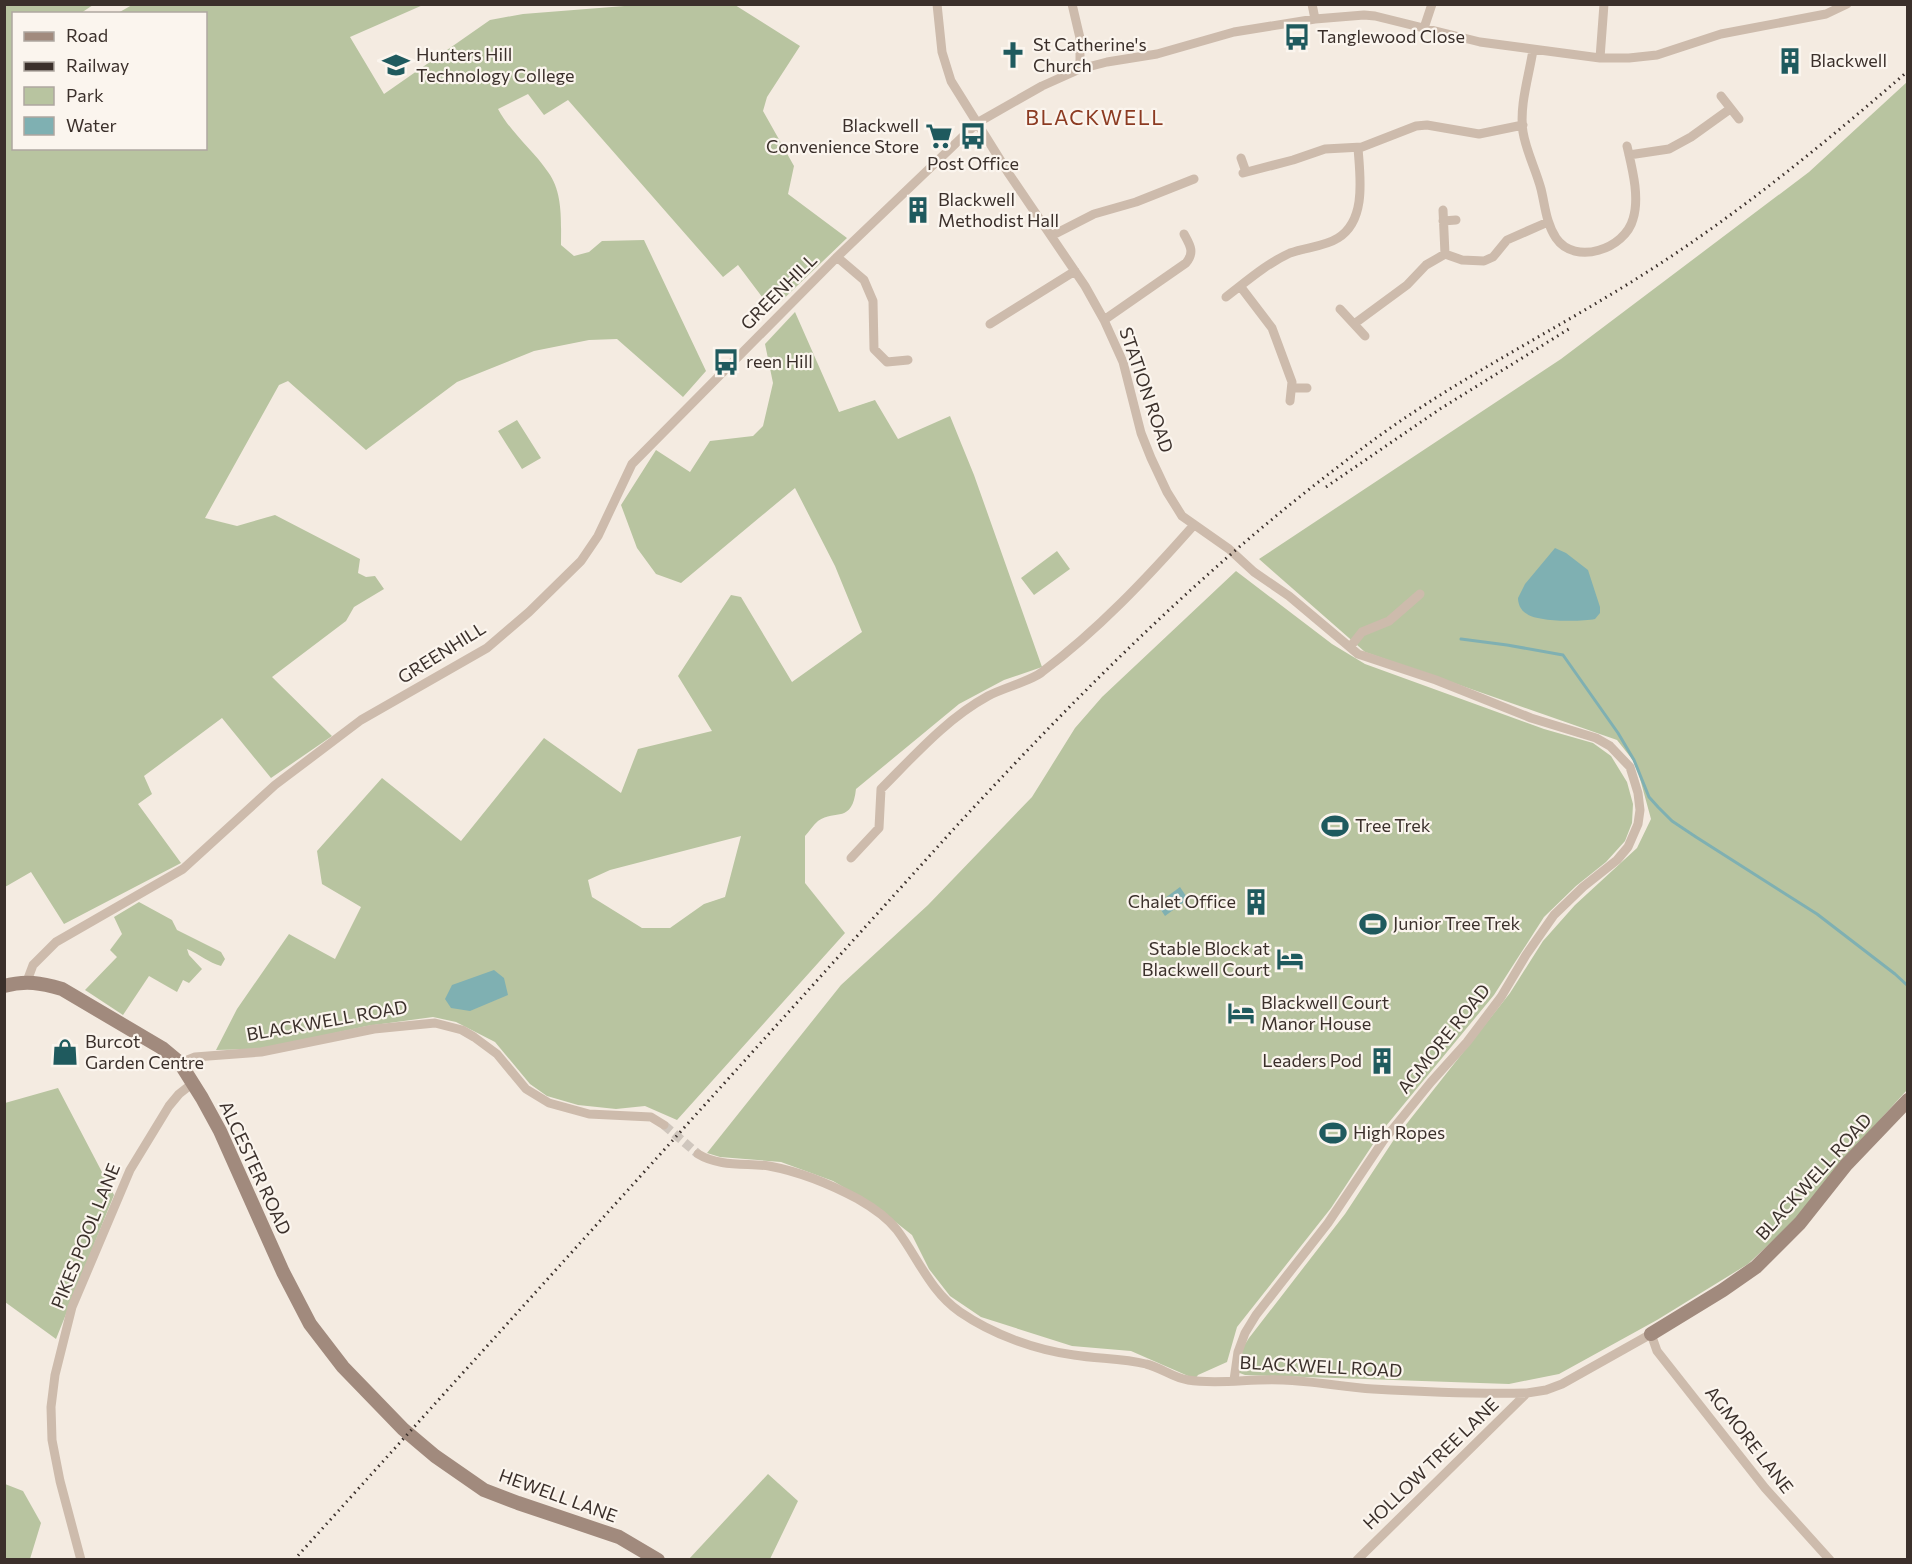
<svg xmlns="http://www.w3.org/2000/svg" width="1912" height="1564" font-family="Commissioner,sans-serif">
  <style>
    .green { fill: #b8c4a0; fill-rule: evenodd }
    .water { fill: #7fb0b2 }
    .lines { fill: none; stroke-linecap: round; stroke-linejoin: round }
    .stream { stroke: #7fb0b2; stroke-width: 3 }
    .street-tunnel { stroke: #cfc6bd; stroke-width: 9; stroke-dasharray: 9 4.5; stroke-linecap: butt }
    .street { stroke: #cdbbac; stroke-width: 9 }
    .secondary { stroke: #a18a7d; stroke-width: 14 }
    .rail { stroke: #3b302b; stroke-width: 3; stroke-dasharray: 1.5 4.5; stroke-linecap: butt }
    .labels { text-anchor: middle; stroke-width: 4.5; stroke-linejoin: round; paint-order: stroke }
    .poi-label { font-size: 18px; fill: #3b302b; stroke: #fbf5ee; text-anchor: start }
    .street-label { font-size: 18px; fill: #3b302b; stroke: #fbf5ee }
    .quarter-label { font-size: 21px; letter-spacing: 1.5px; fill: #8c3b22; stroke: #fbf5ee }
  </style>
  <rect width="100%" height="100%" fill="#f4ebe1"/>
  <!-- green -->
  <path class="green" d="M 5,4 L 93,5 L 81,13 L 14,14 L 14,148 L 206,148 L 206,14 L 118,13 L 132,5 L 423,5 L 350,37 L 384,94 L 490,20 L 523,14 L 637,5 L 735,5 L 800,46 L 767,97 L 763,111 L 794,166 L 788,194 L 847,238 L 772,310 L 738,265 L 723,277 L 568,100 L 544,115 L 528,94 L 498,109 C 511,133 533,150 548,172 C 563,192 561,221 561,245 L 574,256 L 589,252 L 602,241 L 644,240 L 706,371 L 683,397 L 617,339 L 589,340 L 534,351 L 457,382 L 366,450 L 288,381 L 279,385 L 205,518 L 237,526 L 275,515 L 360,559 L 358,573 L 366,577 L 375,576 L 384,589 L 354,607 L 346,621 L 272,677 L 332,736 L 271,778 L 222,718 L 144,776 L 152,794 L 138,804 L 181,863 L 64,924 L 31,872 L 5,887 Z
    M 1907,82 L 1907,1090 L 1835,1169 L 1796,1219 L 1748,1264 L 1657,1320 L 1559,1374 L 1509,1384 L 1245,1375 L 1237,1372 L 1240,1352 L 1249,1338 L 1345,1214 L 1393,1141 L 1510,993 L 1543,941 L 1575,905 L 1637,848 L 1651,819 L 1636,764 L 1617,740 L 1365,652 L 1259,559 L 1561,359 L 1809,172 Z
    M 795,312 L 839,412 L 875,400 L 898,439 L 950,416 L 974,475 L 1042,667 L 1004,680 L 959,704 L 856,789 C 852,824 836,809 818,821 C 813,825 809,832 805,836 L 805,883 L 845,933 L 677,1120 L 645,1106 L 616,1109 L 578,1105 L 547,1096 L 530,1084 L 495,1042 L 456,1022 L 433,1017 L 367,1026 L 261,1049 L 216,1050 L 237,1009 L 289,934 L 335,959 L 361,907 L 322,884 L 317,851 L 382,778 L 461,841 L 544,738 L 621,793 L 638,749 L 712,731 L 678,676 L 731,595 L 741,597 L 792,682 L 862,632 L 835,566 L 795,488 L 681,583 L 656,574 L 637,548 L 621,505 L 656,450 L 690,472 L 710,441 L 753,436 L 763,426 L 773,383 L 765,344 ZM 741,836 L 725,897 L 704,904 L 670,928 L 642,928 L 592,897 L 588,880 L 610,870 Z
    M 517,420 L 541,458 L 522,469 L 498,431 Z
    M 1057,551 L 1070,569 L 1034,595 L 1021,578 Z
    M 1236,571 L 1332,644 L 1365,664 L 1544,729 L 1593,743 L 1611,756 L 1627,782 L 1633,804 L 1632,823 L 1625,841 L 1606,862 L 1576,886 L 1544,917 L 1494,995 L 1381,1132 L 1331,1208 L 1237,1327 L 1227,1362 L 1198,1375 L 1195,1379 L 1131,1351 L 1072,1346 L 981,1317 L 950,1296 L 929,1269 L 912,1235 L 874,1205 L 833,1181 L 781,1162 L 720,1157 L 707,1153 L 841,985 L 928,905 L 1032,797 L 1075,728 L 1102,697 Z
    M 139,902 L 172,920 L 177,930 L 221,952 L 225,959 L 221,966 C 209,963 199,954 187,949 L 189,955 L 202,969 L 189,983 L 183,980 L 177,992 L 149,976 L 123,1015 L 85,990 L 117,957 L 110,950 L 122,934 L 114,917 Z
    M 58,1088 L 114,1195 L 56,1339 L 5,1302 L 5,1103 Z
    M 768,1474 L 798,1501 L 770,1559 L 689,1559 Z
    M 5,1484 L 23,1491 L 41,1523 L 30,1559 L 5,1559 Z"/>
  <!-- water -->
  <path class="water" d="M 1555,548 L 1566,553 L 1588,570 L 1600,607 L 1600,613 L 1595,619 C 1581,622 1538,622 1527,614 C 1521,611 1518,604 1518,598 L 1525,584 Z
    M 1180,887 L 1188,899 L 1165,916 L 1157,904 Z
    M 494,970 L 504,978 L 508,995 L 470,1011 L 451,1008 L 445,999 L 452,985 Z"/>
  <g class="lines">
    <!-- stream -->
    <path class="stream" d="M 1461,639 L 1507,645 L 1563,655 L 1618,733 L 1634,760 L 1649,797 L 1658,807 L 1672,821 L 1696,837 L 1817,914 L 1895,974 L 1908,986"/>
    <!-- street-tunnel -->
    <path class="street-tunnel" d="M 664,1125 L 698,1154"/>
    <!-- street -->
    <path class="street" d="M 937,4 L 942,52 L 951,81 L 1009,174 L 1085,286 L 1104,320 L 1123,362 L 1141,433 L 1151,458 L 1167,492 L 1182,516 L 1229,549 L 1254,572 L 1289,596 L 1358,654 L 1436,680 L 1531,718 L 1596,738 L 1610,746 L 1630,767 L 1638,793 L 1640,810 L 1638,824 L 1628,847 L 1617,860 L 1583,887 L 1554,915 L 1526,955 L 1501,997 L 1467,1042 L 1431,1082 L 1383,1141 L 1328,1223 L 1256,1315 L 1245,1333 L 1238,1352 L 1234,1380
      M 1072,4 L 1080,38 L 1080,69
      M 1312,4 L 1315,19
      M 1424,28 L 1432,4
      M 1533,50 C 1529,76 1519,106 1523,132 C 1526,151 1536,170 1541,189 C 1545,205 1546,223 1556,238 C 1575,266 1625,249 1633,219 C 1640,197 1632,168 1627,146
      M 1600,58 L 1604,4
      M 1721,96 L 1739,119
      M 1629,155 L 1669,149 L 1691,137 L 1730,109
      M 1241,158 L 1246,172
      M 1243,173 L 1293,160 L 1325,149 L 1362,147 L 1416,126 L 1427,125 L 1479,134 L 1523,125
      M 1443,210 L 1445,254
      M 1443,221 L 1456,220
      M 1051,236 L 1094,214 L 1136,202 L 1194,179
      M 837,257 L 864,280 L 873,301 L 874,349 L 887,362 L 908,360
      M 1240,286 L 1272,328 L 1292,382 L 1290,401
      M 1226,297 C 1247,281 1266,264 1290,253 C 1306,247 1324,247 1338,238 C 1367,220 1360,176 1358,148
      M 1340,309 L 1365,336
      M 1104,320 L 1186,263 C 1195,252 1190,245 1184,234
      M 990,324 L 1075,271
      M 1354,324 L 1407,285 L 1426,265 L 1445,254 L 1462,260 L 1484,261 L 1493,257 L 1507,240 L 1548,222
      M 1293,388 L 1307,388
      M 1350,647 L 1362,632 L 1389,621 L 1420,594
      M 851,858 L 879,828 L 881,789 C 914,756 946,719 988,696 C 1003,688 1031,681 1042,672 C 1098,630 1147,578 1193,526
      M 27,981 L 33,965 L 56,942 L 183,869 L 275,785 L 361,720 L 487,648 L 529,612 L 581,561 L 598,536 L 632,464 L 837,257 L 977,123 L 1042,86 L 1080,69 L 1107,62 L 1157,54 L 1234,32 L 1315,19 L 1364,15 L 1375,16 L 1480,42 L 1600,58 L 1629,58 L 1657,55 L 1721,34 L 1826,14 L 1847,4
      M 180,1063 L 195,1057 L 261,1052 L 374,1029 L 435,1023 L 462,1030 L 474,1037 L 497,1054 L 526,1089 L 549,1103 L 589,1114 L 651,1117 L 664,1125
      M 698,1154 C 719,1167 746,1163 769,1166 C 801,1172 830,1184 858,1199 C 872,1207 887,1217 897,1230 C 918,1258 930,1291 960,1312 C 992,1334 1035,1350 1074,1355 C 1098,1359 1122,1358 1146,1364 C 1160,1367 1173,1378 1188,1380 C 1219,1385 1252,1378 1283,1380 C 1313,1381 1343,1387 1373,1389 C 1424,1392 1476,1394 1527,1393 L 1546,1390 L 1562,1384 L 1651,1334 L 1657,1351 L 1765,1488 L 1830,1560
      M 81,1560 L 60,1481 L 52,1440 L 51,1407 L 55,1375 L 72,1307 L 130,1170 L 169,1106 L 179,1094 L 193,1083
      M 1357,1560 L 1527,1393"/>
    <!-- secondary -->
    <path class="secondary" d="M 4,986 C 26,980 41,983 62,989 L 162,1048 L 180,1063 L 202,1098 L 220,1131 L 283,1272 L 310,1324 L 343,1367 L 403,1429 L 435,1456 L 484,1490 L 518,1503 L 619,1537 L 658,1560
      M 1651,1334 L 1723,1290 L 1756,1267 L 1800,1223 L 1846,1165 L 1908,1100"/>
    <!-- rail -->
    <path class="rail" d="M 1326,487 L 1440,409 L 1572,327
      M 294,1560 L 951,832 C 1064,709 1180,591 1312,487 C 1339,466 1367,444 1396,424 C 1476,369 1562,326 1644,274 C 1737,215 1824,144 1908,71"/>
  </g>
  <!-- icons -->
  <defs>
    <symbol id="bus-bare" viewBox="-9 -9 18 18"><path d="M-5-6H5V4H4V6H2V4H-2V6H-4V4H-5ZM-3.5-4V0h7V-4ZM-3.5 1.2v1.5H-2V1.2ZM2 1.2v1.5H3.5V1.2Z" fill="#1f5a5e" stroke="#fbf5ee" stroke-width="2.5" paint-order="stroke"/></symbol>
    <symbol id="church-bare" viewBox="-9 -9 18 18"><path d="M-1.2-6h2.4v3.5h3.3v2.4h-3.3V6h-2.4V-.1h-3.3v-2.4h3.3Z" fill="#1f5a5e" stroke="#fbf5ee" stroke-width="2.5" paint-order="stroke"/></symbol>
    <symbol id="building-bare" viewBox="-9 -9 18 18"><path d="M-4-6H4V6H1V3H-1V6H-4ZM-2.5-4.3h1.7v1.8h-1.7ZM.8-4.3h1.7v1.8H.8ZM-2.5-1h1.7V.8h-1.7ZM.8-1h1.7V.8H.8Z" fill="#1f5a5e" stroke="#fbf5ee" stroke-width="2.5" paint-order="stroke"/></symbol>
    <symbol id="school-bare" viewBox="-9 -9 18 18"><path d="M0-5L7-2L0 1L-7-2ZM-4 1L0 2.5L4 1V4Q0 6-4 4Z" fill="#1f5a5e" stroke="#fbf5ee" stroke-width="2.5" paint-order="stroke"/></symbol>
    <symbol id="supermarket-bare" viewBox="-9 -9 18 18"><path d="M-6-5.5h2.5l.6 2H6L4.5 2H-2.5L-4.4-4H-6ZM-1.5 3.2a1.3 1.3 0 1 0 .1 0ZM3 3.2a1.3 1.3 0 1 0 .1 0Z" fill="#1f5a5e" stroke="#fbf5ee" stroke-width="2.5" paint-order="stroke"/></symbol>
    <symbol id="stadium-bare" viewBox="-9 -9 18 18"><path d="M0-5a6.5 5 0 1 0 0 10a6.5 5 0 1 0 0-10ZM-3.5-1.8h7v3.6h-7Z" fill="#1f5a5e" stroke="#fbf5ee" stroke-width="2.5" paint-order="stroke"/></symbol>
    <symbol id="hotel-bare" viewBox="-9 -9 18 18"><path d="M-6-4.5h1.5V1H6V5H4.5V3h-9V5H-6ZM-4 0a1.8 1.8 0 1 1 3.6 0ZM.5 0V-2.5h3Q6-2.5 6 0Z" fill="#1f5a5e" stroke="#fbf5ee" stroke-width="2.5" paint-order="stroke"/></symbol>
    <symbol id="shop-bare" viewBox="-9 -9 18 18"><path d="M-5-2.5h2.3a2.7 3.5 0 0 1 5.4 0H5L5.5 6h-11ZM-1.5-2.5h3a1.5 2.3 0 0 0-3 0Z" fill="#1f5a5e" stroke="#fbf5ee" stroke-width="2.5" paint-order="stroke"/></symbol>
  </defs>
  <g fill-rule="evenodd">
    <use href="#bus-bare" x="1278" y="18" width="38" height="38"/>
    <use href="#church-bare" x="994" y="36" width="38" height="38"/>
    <use href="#building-bare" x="1771" y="42" width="38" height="38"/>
    <use href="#school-bare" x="377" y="46" width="38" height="38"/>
    <use href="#supermarket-bare" x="920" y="117" width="38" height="38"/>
    <use href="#bus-bare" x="954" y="117" width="38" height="38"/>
    <use href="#building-bare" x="899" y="191" width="38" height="38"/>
    <use href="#bus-bare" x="707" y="343" width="38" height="38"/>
    <use href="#stadium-bare" x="1316" y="807" width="38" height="38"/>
    <use href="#building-bare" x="1237" y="883" width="38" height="38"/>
    <use href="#stadium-bare" x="1354" y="905" width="38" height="38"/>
    <use href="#hotel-bare" x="1271" y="940" width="38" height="38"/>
    <use href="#hotel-bare" x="1222" y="994" width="38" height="38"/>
    <use href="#shop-bare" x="46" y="1033" width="38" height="38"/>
    <use href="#building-bare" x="1363" y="1042" width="38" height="38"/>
    <use href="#stadium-bare" x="1314" y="1114" width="38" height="38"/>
  </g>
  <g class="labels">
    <!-- poi labels -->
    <g class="poi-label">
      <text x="1317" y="43">Tanglewood Close</text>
      <text x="1033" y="51">St Catherine's<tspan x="1033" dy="21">Church</tspan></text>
      <text x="416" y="61">Hunters Hill<tspan x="416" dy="21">Technology College</tspan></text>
      <text x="1810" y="67">Blackwell</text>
      <text x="919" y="132" text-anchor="end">Blackwell<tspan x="919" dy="21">Convenience Store</tspan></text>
      <text x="973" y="170" text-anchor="middle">Post Office</text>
      <text x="938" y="206">Blackwell<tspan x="938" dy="21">Methodist Hall</tspan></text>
      <text x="746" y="368">reen Hill</text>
      <text x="1355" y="832">Tree Trek</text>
      <text x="1236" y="908" text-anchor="end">Chalet Office</text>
      <text x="1393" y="930">Junior Tree Trek</text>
      <text x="1270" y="955" text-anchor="end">Stable Block at<tspan x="1270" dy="21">Blackwell Court</tspan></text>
      <text x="1261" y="1009">Blackwell Court<tspan x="1261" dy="21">Manor House</tspan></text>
      <text x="85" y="1048">Burcot<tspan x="85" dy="21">Garden Centre</tspan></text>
      <text x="1362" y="1067" text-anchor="end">Leaders Pod</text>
      <text x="1353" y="1139">High Ropes</text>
    </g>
    <!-- street labels -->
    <g class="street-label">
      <text transform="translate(779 292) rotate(-45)" y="6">GREENHILL</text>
      <text transform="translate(1146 390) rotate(71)" y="6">STATION ROAD</text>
      <text transform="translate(442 653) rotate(-32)" y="6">GREENHILL</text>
      <text transform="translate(327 1021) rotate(-10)" y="6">BLACKWELL ROAD</text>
      <text transform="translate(1444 1039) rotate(-51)" y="6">AGMORE ROAD</text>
      <text transform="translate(255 1168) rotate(65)" y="6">ALCESTER ROAD</text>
      <text transform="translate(1814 1177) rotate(-48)" y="6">BLACKWELL ROAD</text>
      <text transform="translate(86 1236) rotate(-68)" y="6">PIKES POOL LANE</text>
      <text transform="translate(1321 1367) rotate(3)" y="6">BLACKWELL ROAD</text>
      <text transform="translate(1749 1440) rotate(52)" y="6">AGMORE LANE</text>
      <text transform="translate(1431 1464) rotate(-44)" y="6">HOLLOW TREE LANE</text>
      <text transform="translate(558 1496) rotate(20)" y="6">HEWELL LANE</text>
    </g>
    <!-- quarter labels -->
    <g class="quarter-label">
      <text x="1095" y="125">BLACKWELL</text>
    </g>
  </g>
  <!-- border -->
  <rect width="1912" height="1564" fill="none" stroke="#3b302b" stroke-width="12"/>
  <!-- legend -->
  <rect x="12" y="12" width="195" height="138" fill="#fbf5ee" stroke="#aea6a0" stroke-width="1.5"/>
  <rect x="24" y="32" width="30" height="9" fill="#a18a7d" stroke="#aea6a0" stroke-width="1.5"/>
  <text x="66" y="42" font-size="18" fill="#3b302b">Road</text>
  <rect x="24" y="62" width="30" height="9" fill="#3b302b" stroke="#aea6a0" stroke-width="1.5"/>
  <text x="66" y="72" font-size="18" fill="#3b302b">Railway</text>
  <rect x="24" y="87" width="30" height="18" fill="#b8c4a0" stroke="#aea6a0" stroke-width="1.5"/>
  <text x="66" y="102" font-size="18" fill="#3b302b">Park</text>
  <rect x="24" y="117" width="30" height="18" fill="#7fb0b2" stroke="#aea6a0" stroke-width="1.5"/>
  <text x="66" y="132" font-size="18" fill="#3b302b">Water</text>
</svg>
